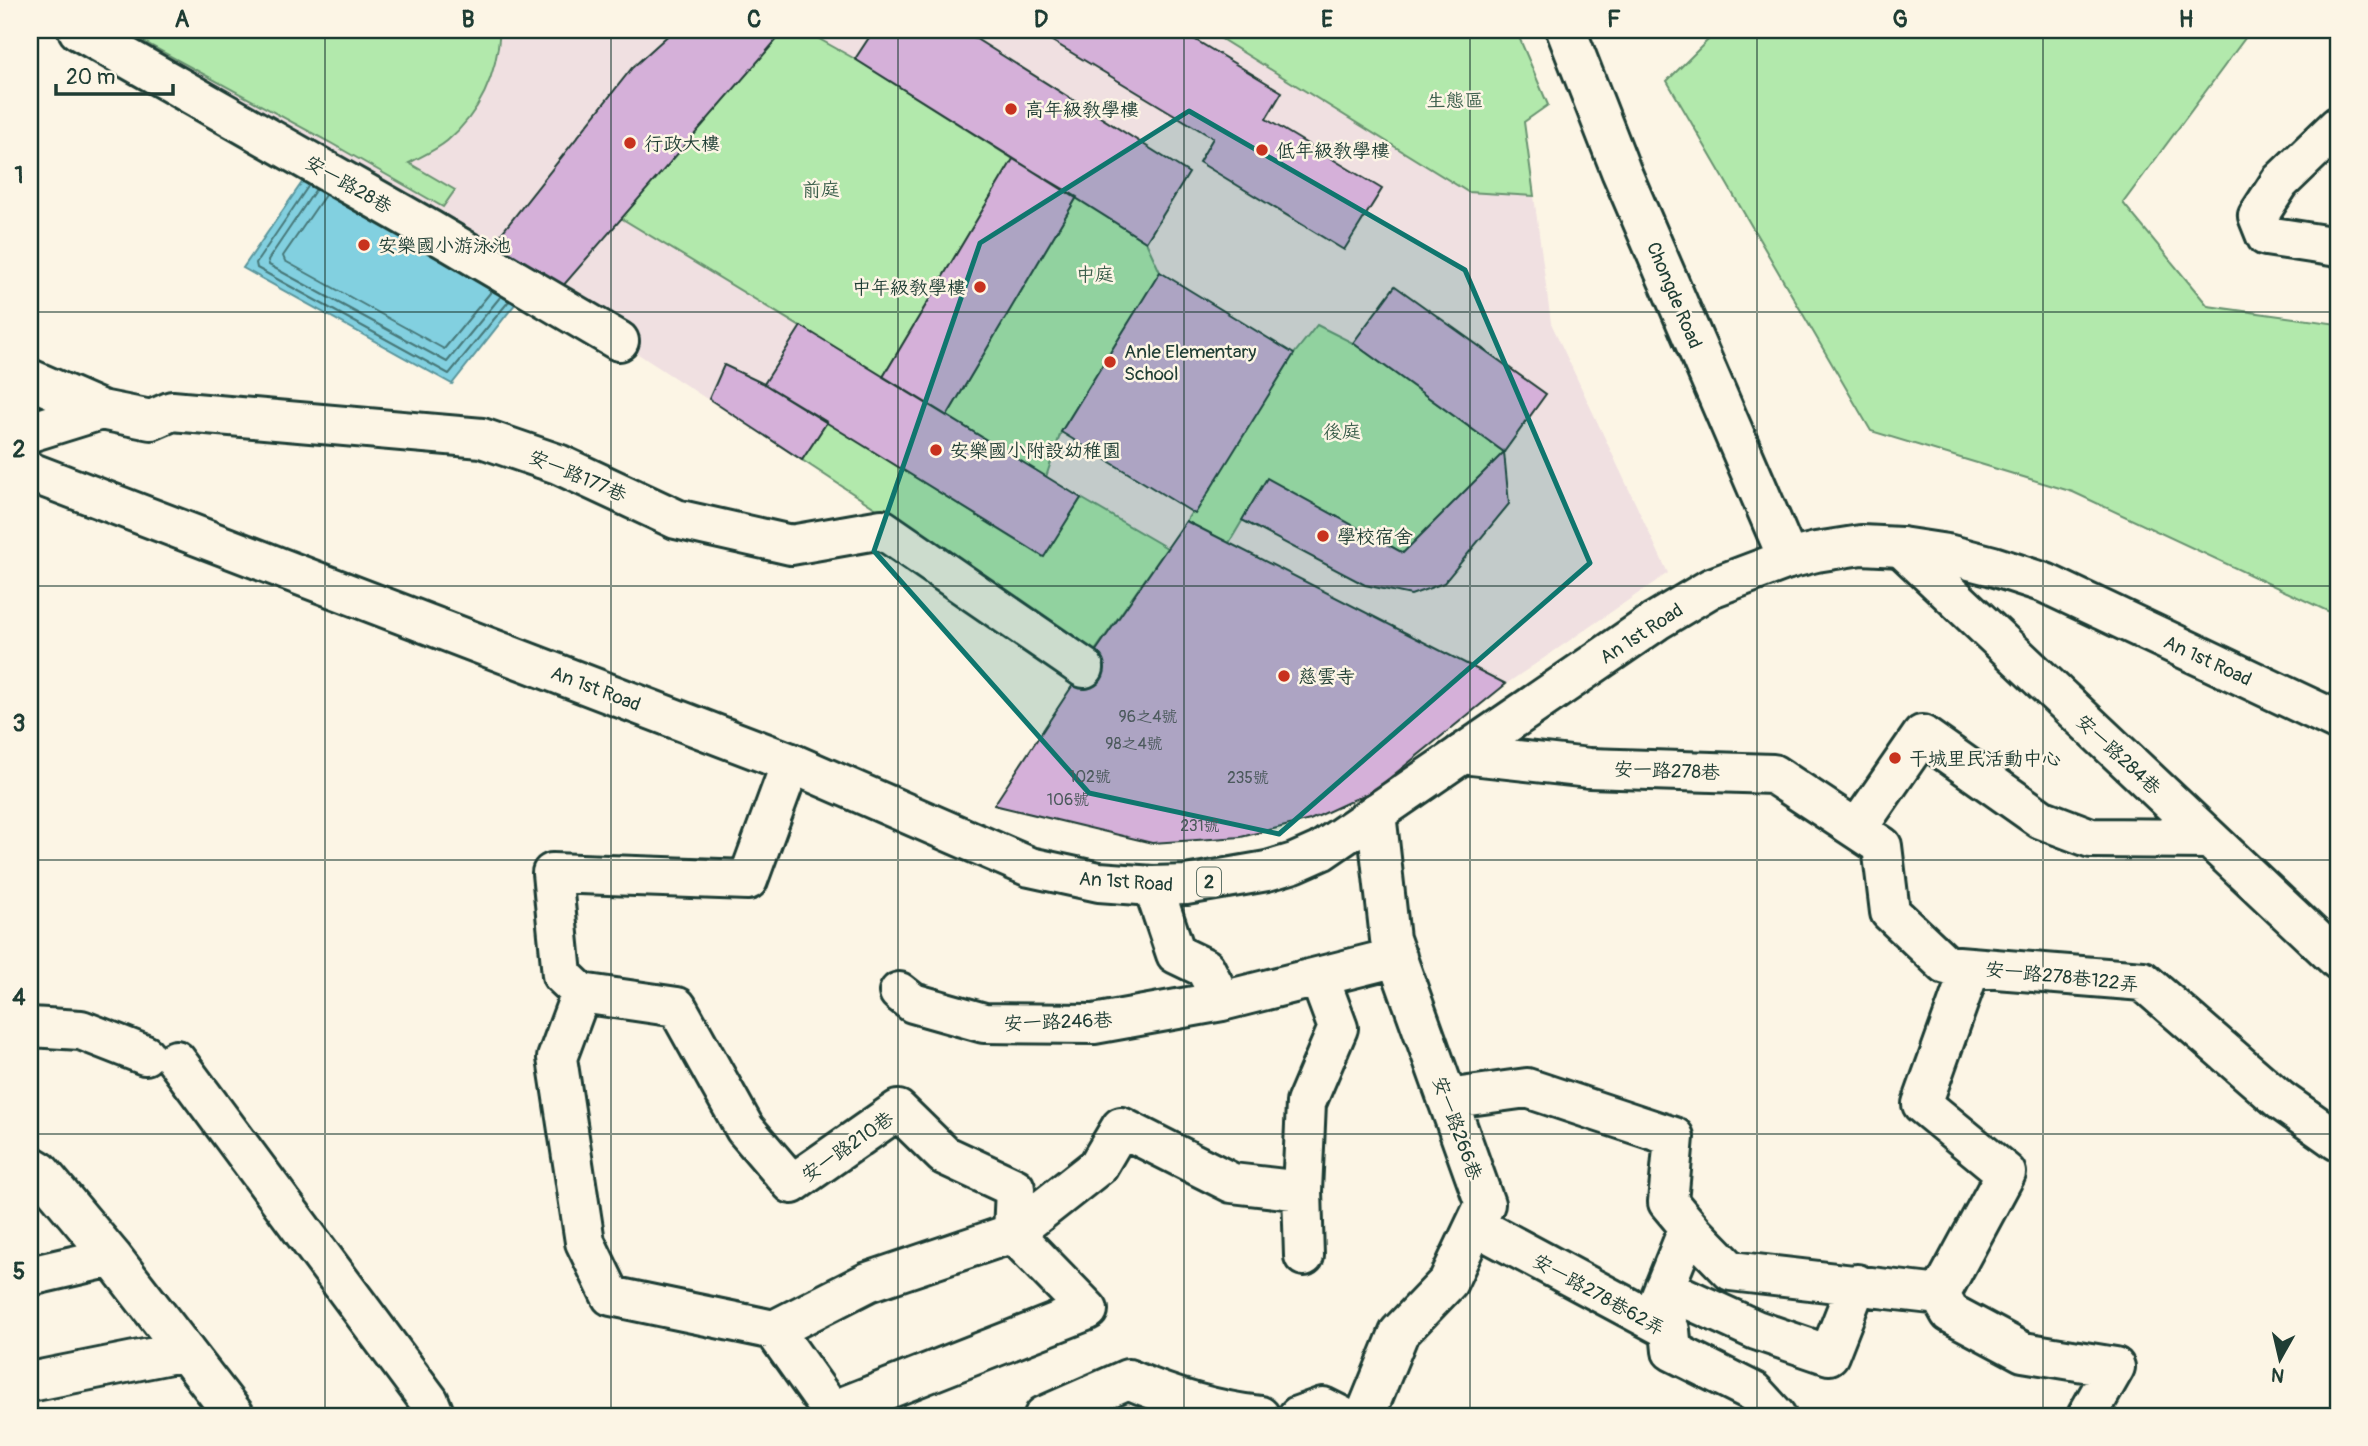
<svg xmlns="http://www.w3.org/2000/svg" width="2368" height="1446" font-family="Pangolin,'LXGW WenKai TC',sans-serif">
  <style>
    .built { fill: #f0e0e1 }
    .green { fill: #b2e9ac; stroke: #689370; stroke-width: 2 }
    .water { fill: #82d0e0; stroke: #5a959b; stroke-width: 2 }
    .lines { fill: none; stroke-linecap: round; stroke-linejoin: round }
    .shore { stroke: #477879; stroke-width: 2 }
    .building { fill: #d5b0d9; stroke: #1f3d34; stroke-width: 2 }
    .minor-casing { stroke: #1f3d34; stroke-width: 44 }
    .major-casing { stroke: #1f3d34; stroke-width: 44 }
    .minor { stroke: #fcf5e5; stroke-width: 38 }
    .major { stroke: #fcf5e5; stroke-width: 38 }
    .marked { fill: #0f766e; fill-opacity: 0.2; stroke: #0f766e; stroke-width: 5; stroke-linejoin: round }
    .grid { fill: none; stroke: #1f3d34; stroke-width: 2; stroke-opacity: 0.55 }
    .poi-dot { fill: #c8321e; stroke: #fcf5e5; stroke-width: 2.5 }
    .labels { text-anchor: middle; stroke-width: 5; stroke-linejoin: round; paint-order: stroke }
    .number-label { font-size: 16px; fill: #4c5a5d }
    .shield { fill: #fcf5e5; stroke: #617469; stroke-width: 2 }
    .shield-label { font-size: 18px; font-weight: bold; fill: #1f3d34 }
    .park-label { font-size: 19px; fill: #3c5f4c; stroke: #fcf5e5 }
    .poi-label { font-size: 19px; fill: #1f3d34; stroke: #fcf5e5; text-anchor: start }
    .street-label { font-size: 19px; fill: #1f3d34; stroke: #fcf5e5 }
    .neatline { fill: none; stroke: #1f3d34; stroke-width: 2.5 }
    .grid-label { font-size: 23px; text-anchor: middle; font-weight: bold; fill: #1f3d34 }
  </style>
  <rect width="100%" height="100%" fill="#fcf5e5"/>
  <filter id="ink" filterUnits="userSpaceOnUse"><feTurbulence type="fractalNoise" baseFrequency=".0143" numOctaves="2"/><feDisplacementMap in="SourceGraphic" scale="14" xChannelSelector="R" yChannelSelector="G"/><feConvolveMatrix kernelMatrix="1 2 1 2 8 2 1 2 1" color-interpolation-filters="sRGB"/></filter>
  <g filter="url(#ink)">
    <!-- built -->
    <path class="built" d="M 113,30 L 1516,30 L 1548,105 L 1524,122 L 1551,323 L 1668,573 L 1506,684 L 1186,521 L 1094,652 L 531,284 L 452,384 L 243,268 L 322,152 Z"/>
    <!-- green -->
    <path class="green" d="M 122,30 L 500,30 C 497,73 481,112 447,141 C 436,150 422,156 409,163 L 455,190 L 443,207 L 329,142 Z
      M 785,30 L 803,30 L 855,59 L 1013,159 L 883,377 L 621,218 Z
      M 1207,30 L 1516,30 L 1548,105 L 1524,122 L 1534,196 L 1468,192 Z
      M 1718,30 L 2251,30 L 2123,203 L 2208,306 L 2338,324 L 2338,616 L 2073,492 L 1871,431 L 1667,81 Z
      M 1077,197 L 1146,242 L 1160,272 L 1061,432 L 1046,477 L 947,416 Z
      M 1317,325 L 1353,343 L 1504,452 L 1403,553 L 1267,479 L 1229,543 L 1186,521 L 1294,354 Z
      M 827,422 L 1043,557 L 1081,498 L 1167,548 L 1094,652 L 802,460 Z"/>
    <!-- water -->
    <path class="water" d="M 323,152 L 531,284 L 452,384 L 243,268 Z"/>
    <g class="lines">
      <!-- shore -->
      <path class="shore" d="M 309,185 L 256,263 L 257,268 L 449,374 L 509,301
        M 316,189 L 268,260 L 269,265 L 447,362 L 501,296
        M 325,195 L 283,256 L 285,261 L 444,349 L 490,293 L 490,290"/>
    </g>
    <!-- building -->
    <path class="building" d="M 674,30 L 785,30 L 562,287 L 493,244 L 632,68 Z
      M 874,30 L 962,30 L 1189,173 L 1146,242 L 855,59 Z
      M 1034,30 L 1179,30 L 1282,92 L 1266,119 L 1382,189 L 1344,250 L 1199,162 L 1213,138 Z
      M 1013,159 L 1077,197 L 947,416 L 883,377 Z
      M 1160,272 L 1294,354 L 1195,514 L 1061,432 Z
      M 1395,286 L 1546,394 L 1504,452 L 1353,343 Z
      M 801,326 L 1081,498 L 1044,557 L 764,384 Z
      M 724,365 L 764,384 L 827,422 L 802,460 L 709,399 Z
      M 1504,452 L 1509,504 L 1444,583 L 1411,595 L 1365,585 L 1242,520 L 1267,478 L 1403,553 Z
      M 1186,521 L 1506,684 L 1375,790 L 1310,820 L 1241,837 L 1152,843 L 994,805 L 1084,668 Z"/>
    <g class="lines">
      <defs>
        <path id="minor" d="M 78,30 L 430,230 L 619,341
          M 1566,30 L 1621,171 L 1788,559
          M 2338,126 L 2280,182 L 2258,216 L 2266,236 L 2338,247
          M 30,379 L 101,410
          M 30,432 L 101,410 L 151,420 L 172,411 L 482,438 L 558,464 L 676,519 L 791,545 L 882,529 L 1084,668
          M 1901,547 L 2338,960
          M 1462,754 L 1589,768 L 1773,774 L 1882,846 L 1890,912 L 1946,965 L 2143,981 L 2280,1100 L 2338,1141
          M 791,763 L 748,880 L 552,873 L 562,975 L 581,993 L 557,1058 L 585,1242 L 611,1296 L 774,1330 L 835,1416
          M 1857,829 L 1922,735 L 2041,819 L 2091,838 L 2210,839
          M 1153,886 L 1176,954 L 1205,968 L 1222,1001 L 1397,957
          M 899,992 L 913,1003 L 984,1023 L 1094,1024 L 1222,1001
          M 581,993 L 677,1007 L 745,1129 L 792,1184 L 898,1110 L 944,1155 L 1015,1188 L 1013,1233 L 1088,1310 L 832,1411
          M 30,1027 L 81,1030 L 145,1055
          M 176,1060 L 429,1401 L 435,1416
          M 1447,1099 L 1527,1088 L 1674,1137 L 1668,1202 L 1694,1233 L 1731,1271 L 1940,1295 L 1950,1313 L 2023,1352 L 2115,1367 L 2087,1416
          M 30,1165 L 40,1171 L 112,1257 L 235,1416
          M 1476,1226 L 1670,1330 L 1672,1351 L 1754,1392 L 1776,1416
          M 1304,1256 L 1302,1191 L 1306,1103 L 1338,1028 L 1319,977
          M 30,1276 L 112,1257
          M 1664,1288 L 1756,1330 L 1829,1355 L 1857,1284
          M 1940,1295 L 2006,1173 L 1922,1104 L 1971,967
          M 1655,1311 L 1689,1227
          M 774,1330 L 868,1282 L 1013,1233 L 1098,1166 L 1121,1127 L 1232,1183 L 1302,1191
          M 1128,1379 C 1172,1398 1213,1411 1260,1416
          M 30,1382 L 185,1351
          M 1044,1416 L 1128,1379
          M 1298,1416 L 1323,1407 L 1341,1416
          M 1365,1416 L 1399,1333 L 1448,1282 L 1485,1204 L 1390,939 L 1376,813"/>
        <path id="major" d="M 30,472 L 791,763 L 1030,867 L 1099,882 L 1153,886 L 1186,885 L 1267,871 L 1294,863 L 1321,851 L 1656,621 L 1711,588 L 1788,559 L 1816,552 L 1861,545 L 1901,547 L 1947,554 L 1993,566 L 2045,583 L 2338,721"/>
      </defs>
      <!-- minor casing -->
      <use href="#minor" class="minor-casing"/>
      <!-- major casing -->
      <use href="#major" class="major-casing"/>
      <!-- minor -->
      <use href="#minor" class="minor"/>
      <!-- major -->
      <use href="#major" class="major"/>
    </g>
  </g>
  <!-- marked area -->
  <path class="marked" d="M 1189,111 L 1465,270 L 1590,563 L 1279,834 L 1089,793 L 874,551 L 980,243 Z"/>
  <!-- grid -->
  <path class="grid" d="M 325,30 L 325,1416M 611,30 L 611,1416M 898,30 L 898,1416M 1184,30 L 1184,1416M 1470,30 L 1470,1416M 1757,30 L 1757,1416M 2043,30 L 2043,1416M 30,312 L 2338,312M 30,586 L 2338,586M 30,860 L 2338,860M 30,1134 L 2338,1134"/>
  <!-- markers -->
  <g class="poi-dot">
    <circle cx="1011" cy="109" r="7"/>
    <circle cx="630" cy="143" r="7"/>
    <circle cx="1262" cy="150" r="7"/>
    <circle cx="364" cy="245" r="7"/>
    <circle cx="980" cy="287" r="7"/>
    <circle cx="1110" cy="362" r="7"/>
    <circle cx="936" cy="450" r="7"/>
    <circle cx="1323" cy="536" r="7"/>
    <circle cx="1284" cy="676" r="7"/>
    <circle cx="1895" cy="758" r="7"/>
  </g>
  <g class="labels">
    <!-- number labels -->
    <g class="number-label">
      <text x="1148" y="722">96之4號</text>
      <text x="1134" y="749">98之4號</text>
      <text x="1090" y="782">102號</text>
      <text x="1248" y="783">235號</text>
      <text x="1068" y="805">106號</text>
      <text x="1200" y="831">231號</text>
    </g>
    <!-- shield labels -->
    <rect class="shield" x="1197" y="867.5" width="24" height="29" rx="5"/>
    <g class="shield-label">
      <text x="1209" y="888">2</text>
    </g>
    <!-- park labels -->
    <g class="park-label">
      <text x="1455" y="107">生態區</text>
      <text x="821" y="196">前庭</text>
      <text x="1095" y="281">中庭</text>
      <text x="1342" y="438">後庭</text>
    </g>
    <!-- poi labels -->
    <g class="poi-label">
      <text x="1025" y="116">高年級教學樓</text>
      <text x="644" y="150">行政大樓</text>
      <text x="1276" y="157">低年級教學樓</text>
      <text x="378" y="252">安樂國小游泳池</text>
      <text x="966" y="294" text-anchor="end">中年級教學樓</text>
      <text x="1124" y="358">Anle Elementary<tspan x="1124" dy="22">School</tspan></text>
      <text x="950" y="457">安樂國小附設幼稚園</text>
      <text x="1337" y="543">學校宿舍</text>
      <text x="1298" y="683">慈雲寺</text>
      <text x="1909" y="765">干城里民活動中心</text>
    </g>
    <!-- street labels -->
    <g class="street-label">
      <text transform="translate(349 184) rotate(30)" y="7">安一路28巷</text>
      <text transform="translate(1675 295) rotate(67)" y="7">Chongde Road</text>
      <text transform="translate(578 475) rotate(23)" y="7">安一路177巷</text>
      <text transform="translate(1641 633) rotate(-33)" y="7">An 1st Road</text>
      <text transform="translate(2208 660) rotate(25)" y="7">An 1st Road</text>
      <text transform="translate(596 688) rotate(21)" y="7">An 1st Road</text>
      <text transform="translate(2119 754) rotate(43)" y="7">安一路284巷</text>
      <text transform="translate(1667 770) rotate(2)" y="7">安一路278巷</text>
      <text transform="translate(1126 881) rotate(4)" y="7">An 1st Road</text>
      <text transform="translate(2062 976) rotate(6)" y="7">安一路278巷122弄</text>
      <text transform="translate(1058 1021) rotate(-2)" y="7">安一路246巷</text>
      <text transform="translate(1458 1128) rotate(70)" y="7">安一路266巷</text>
      <text transform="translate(847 1146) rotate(-35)" y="7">安一路210巷</text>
      <text transform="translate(1599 1294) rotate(29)" y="7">安一路278巷62弄</text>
    </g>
  </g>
  <!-- margin -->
  <rect width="2368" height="1446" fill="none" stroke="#fcf5e5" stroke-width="77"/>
  <!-- north arrow -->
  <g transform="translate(2280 1359) rotate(188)" stroke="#fcf5e5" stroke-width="5" paint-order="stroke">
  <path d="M0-5L12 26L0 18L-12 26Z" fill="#1f3d34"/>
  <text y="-10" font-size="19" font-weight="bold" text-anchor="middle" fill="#1f3d34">N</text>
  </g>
  <!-- scale -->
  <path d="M56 84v10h117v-10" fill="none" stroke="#1f3d34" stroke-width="3.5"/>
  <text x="66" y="84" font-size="21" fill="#1f3d34" stroke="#fcf5e5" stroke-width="5" paint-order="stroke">20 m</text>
  <rect x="38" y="38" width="2292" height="1370" class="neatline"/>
  <g class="grid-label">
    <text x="182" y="27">A</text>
    <text x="468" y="27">B</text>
    <text x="754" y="27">C</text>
    <text x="1041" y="27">D</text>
    <text x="1327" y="27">E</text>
    <text x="1614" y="27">F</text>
    <text x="1900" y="27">G</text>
    <text x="2186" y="27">H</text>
    <text x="19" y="183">1</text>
    <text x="19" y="457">2</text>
    <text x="19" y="731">3</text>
    <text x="19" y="1005">4</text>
    <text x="19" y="1279">5</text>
  </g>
</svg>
